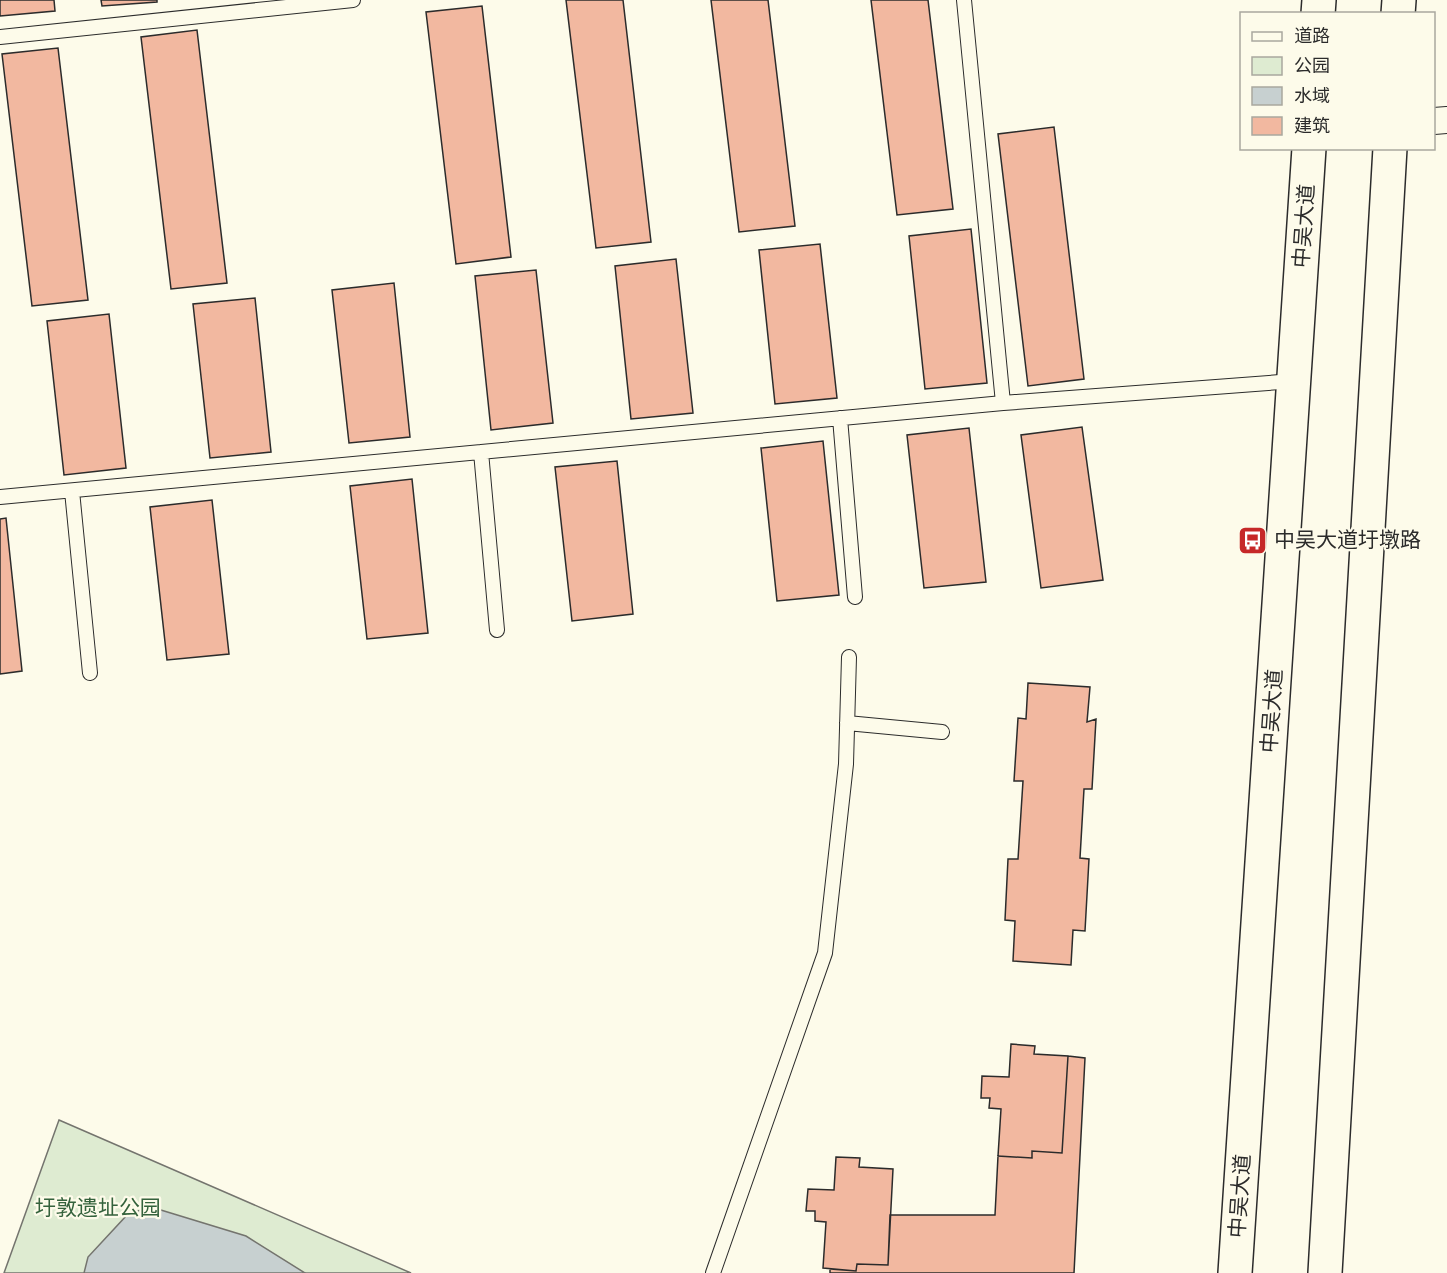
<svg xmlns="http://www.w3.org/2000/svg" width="1447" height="1273" font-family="Ubuntu,'Noto Sans SC',sans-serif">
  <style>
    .green { fill: #deebd1; stroke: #74746e; stroke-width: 1.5 }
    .water { fill: #c7d0d0; stroke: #74746e; stroke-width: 1.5 }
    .building { fill: #f2b8a0; stroke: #2b2b2b; stroke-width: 1.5 }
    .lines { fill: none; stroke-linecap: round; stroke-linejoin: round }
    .lane-casing { stroke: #2b2b2b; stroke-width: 16 }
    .street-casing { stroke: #2b2b2b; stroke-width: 28 }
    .primary-casing { stroke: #2b2b2b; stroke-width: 36 }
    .lane { stroke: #fdfbea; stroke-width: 14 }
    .street { stroke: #fdfbea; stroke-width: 26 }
    .primary { stroke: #fdfbea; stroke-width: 33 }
    .labels { text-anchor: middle; stroke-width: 4.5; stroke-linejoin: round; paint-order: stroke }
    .street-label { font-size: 21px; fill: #2b2b2b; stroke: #fdfbea }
    .poi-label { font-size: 21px; fill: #2b2b2b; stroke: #fdfbea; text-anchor: start }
    .park-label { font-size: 21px; fill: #34623c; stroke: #fdfbea }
  </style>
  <rect width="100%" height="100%" fill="#fdfbea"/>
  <!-- green -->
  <path class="green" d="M 59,1120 L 411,1273 L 4,1273 Z"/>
  <!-- water -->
  <path class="water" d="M 151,1207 L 246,1236 L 305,1273 L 84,1273 L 88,1257 L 128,1214 Z"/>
  <!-- building -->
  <path class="building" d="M 0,0 L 54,0 L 55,11 L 0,16 Z
    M 101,0 L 157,0 L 157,2 L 102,6 Z
    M 566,0 L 623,0 L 651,242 L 596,248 Z
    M 711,0 L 768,0 L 795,226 L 739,232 Z
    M 871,0 L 928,0 L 953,209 L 897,215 Z
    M 482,6 L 511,257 L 456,264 L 426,12 Z
    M 197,30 L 227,283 L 171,289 L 141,37 Z
    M 58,48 L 88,300 L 32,306 L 2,54 Z
    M 1054,127 L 1084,379 L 1028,386 L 998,134 Z
    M 971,229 L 987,383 L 925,389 L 909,236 Z
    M 820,244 L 837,398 L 775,404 L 759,250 Z
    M 676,259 L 693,413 L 631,419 L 615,266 Z
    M 536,270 L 553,423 L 491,430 L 475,276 Z
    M 394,283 L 410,437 L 349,443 L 332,290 Z
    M 255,298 L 271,452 L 210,458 L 193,304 Z
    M 109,314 L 126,468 L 64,475 L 47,321 Z
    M 1082,427 L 1103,580 L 1041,588 L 1021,435 Z
    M 969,428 L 986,582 L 924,588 L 907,435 Z
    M 823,441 L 839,595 L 777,601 L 761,448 Z
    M 617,461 L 633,614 L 572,621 L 555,467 Z
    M 412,479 L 428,633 L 367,639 L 350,486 Z
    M 212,500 L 229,654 L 167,660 L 150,507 Z
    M 6,518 L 22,671 L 0,674 L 0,519 Z
    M 1028,683 L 1090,687 L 1087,722 L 1096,719 L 1092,789 L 1084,789 L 1080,858 L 1089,859 L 1085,931 L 1073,930 L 1071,965 L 1013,961 L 1015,921 L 1005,920 L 1008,859 L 1018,859 L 1023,781 L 1014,781 L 1018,718 L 1026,719 Z
    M 1011,1044 L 1035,1046 L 1034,1054 L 1068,1056 L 1062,1153 L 1032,1151 L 1032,1158 L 998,1156 L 1001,1109 L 989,1108 L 990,1098 L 981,1098 L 982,1076 L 1009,1077 Z
    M 1068,1056 L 1085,1058 L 1074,1273 L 830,1273 L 830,1269 L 856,1271 L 857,1264 L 888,1265 L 890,1215 L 995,1215 L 998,1156 L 1032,1158 L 1032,1151 L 1062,1153 Z
    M 836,1157 L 860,1158 L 859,1167 L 893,1169 L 888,1265 L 857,1264 L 856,1271 L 823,1268 L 826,1222 L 815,1221 L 815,1211 L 806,1211 L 808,1189 L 834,1190 Z"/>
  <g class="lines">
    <defs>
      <path id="lane" d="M 964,0 L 1003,403
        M 0,37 L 353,0
        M 840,418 L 855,597
        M 481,452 L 497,630
        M 72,491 L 90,673
        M 0,497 L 1003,403 L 1294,381
        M 847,723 L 942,732
        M 713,1273 L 825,953 L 846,764 L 849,657"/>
      <path id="street" d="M 1434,121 L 1447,120"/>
      <path id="primary" d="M 1318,14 L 1319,0
        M 1398,14 L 1399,0
        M 1235,1273 L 1309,148
        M 1325,1273 L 1390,148"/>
    </defs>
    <!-- lane casing -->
    <use href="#lane" class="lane-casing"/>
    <!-- street casing -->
    <use href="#street" class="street-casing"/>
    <!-- primary casing -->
    <use href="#primary" class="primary-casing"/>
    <!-- lane -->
    <use href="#lane" class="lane"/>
    <!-- street -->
    <use href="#street" class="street"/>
    <!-- primary -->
    <use href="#primary" class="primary"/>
  </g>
  <!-- icons -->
  <defs>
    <symbol id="bus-square" viewBox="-11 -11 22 22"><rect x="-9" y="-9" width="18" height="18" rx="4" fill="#c62828" stroke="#fdfbea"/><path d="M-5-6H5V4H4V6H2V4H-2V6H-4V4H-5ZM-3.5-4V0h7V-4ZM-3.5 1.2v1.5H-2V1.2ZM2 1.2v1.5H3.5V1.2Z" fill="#fff"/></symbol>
  </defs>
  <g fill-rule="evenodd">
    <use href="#bus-square" x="1236" y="524" width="33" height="33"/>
  </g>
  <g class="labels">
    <!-- street labels -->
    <g class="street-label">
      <text transform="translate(1304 226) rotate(-86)" y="7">中吴大道</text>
      <text transform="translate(1272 711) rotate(-86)" y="7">中吴大道</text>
      <text transform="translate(1240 1196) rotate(-86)" y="7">中吴大道</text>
    </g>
    <!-- poi labels -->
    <g class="poi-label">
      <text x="1274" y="547">中吴大道圩墩路</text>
    </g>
    <!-- park labels -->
    <g class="park-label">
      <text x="98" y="1215">圩敦遗址公园</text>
    </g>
  </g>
  <!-- legend -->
  <rect x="1240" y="12" width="195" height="138" fill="#fdfbea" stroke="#a9a89e" stroke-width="1.5"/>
  <rect x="1252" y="32" width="30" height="9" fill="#fdfbea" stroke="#a9a89e" stroke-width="1.5"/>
  <text x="1294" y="42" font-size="18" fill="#2b2b2b">道路</text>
  <rect x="1252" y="57" width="30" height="18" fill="#deebd1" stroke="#a9a89e" stroke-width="1.5"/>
  <text x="1294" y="72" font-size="18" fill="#2b2b2b">公园</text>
  <rect x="1252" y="87" width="30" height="18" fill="#c7d0d0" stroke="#a9a89e" stroke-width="1.5"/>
  <text x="1294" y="102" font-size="18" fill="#2b2b2b">水域</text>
  <rect x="1252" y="117" width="30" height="18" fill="#f2b8a0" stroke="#a9a89e" stroke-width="1.5"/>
  <text x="1294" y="132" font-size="18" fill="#2b2b2b">建筑</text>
</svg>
